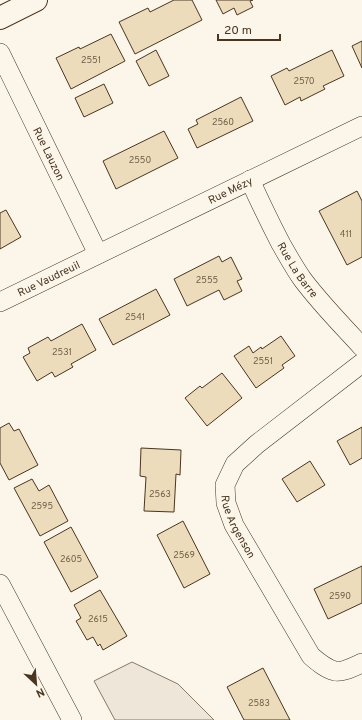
<svg xmlns="http://www.w3.org/2000/svg" width="362" height="720" font-family="Overpass,sans-serif">
  <style>
    .green { fill: #ede6d9; stroke: #887966 }
    .building { fill: #ecdcbc; stroke: #4a3520 }
    .lines { fill: none; stroke-linecap: round; stroke-linejoin: round }
    .minor-casing { stroke: #4a3520; stroke-width: 20 }
    .secondary-casing { stroke: #4a3520; stroke-width: 24 }
    .minor { stroke: #fbf6e9; stroke-width: 19 }
    .secondary { stroke: #fbf6e9; stroke-width: 22 }
    .labels { text-anchor: middle; stroke-width: 3; stroke-linejoin: round; paint-order: stroke }
    .number-label { font-size: 9px; fill: #725f47 }
    .street-label { font-size: 11px; fill: #4a3520; stroke: #fbf6e9 }
  </style>
  <rect width="100%" height="100%" fill="#fbf6e9"/>
  <!-- green -->
  <path class="green" d="M 132,662 L 178,684 L 214,720 L 115,720 L 94,681 Z"/>
  <!-- building -->
  <path class="building" d="M 174,0 L 192,0 L 202,20 L 135,54 L 119,22 L 148,8 L 150,12 Z
    M 216,0 L 253,0 L 250,1 L 253,7 L 237,15 L 234,8 L 223,14 Z
    M 111,34 L 125,61 L 71,89 L 56,58 L 79,47 L 80,49 Z
    M 362,41 L 362,68 L 352,46 Z
    M 156,50 L 169,76 L 149,86 L 136,61 Z
    M 332,50 L 344,76 L 323,86 L 325,89 L 301,101 L 300,97 L 285,105 L 271,76 L 287,68 L 289,71 Z
    M 104,84 L 113,103 L 84,117 L 75,98 Z
    M 241,97 L 253,121 L 197,148 L 188,129 L 198,124 L 196,120 Z
    M 164,131 L 178,158 L 116,189 L 103,161 Z
    M 357,191 L 362,201 L 362,257 L 347,265 L 319,211 Z
    M 6,210 L 21,237 L 0,249 L 0,213 Z
    M 219,256 L 222,262 L 231,257 L 242,279 L 237,281 L 242,291 L 224,300 L 219,290 L 187,306 L 174,279 Z
    M 156,289 L 170,315 L 113,345 L 99,319 Z
    M 82,324 L 96,350 L 71,364 L 73,367 L 55,377 L 52,372 L 37,381 L 23,357 L 30,353 L 28,348 L 48,337 L 51,341 Z
    M 281,336 L 295,356 L 282,365 L 284,368 L 256,388 L 234,356 L 249,346 L 253,353 L 261,347 L 262,349 Z
    M 222,373 L 242,398 L 207,426 L 185,398 L 200,386 L 202,388 Z
    M 9,423 L 14,431 L 19,429 L 38,465 L 9,480 L 0,463 L 0,428 Z
    M 362,427 L 362,458 L 350,465 L 337,441 Z
    M 141,448 L 181,450 L 180,475 L 176,474 L 174,512 L 144,511 L 146,477 L 140,476 Z
    M 310,461 L 325,485 L 297,502 L 282,479 Z
    M 32,479 L 39,491 L 49,485 L 68,521 L 40,536 L 14,488 Z
    M 183,521 L 210,574 L 184,588 L 157,535 Z
    M 71,527 L 98,577 L 71,592 L 44,542 Z
    M 362,566 L 362,603 L 328,619 L 314,589 Z
    M 100,590 L 127,636 L 103,650 L 100,644 L 98,646 L 93,637 L 87,640 L 76,621 L 81,618 L 74,605 Z
    M 263,668 L 290,720 L 244,720 L 227,687 Z"/>
  <g class="lines">
    <defs>
      <g id="minor">
        <path id="s1" d="M 0,53 L 98,254"/>
        <path id="s2" d="M 250,180 C 260,202 270,223 281,244 C 288,256 295,269 303,280 C 321,304 342,325 362,347"/>
        <path id="s3" d="M 0,302 L 362,126"/>
        <path id="s4" d="M 362,363 L 257,444 L 235,464 L 225,485 L 226,503 L 234,525 L 311,656 C 318,662 326,669 335,671 C 342,673 355,666 362,663"/>
        <path d="M 0,584 L 72,720"/>
      </g>
      <path id="secondary" d="M 0,18 L 36,0"/>
    </defs>
    <!-- minor casing -->
    <use href="#minor" class="minor-casing"/>
    <!-- secondary casing -->
    <use href="#secondary" class="secondary-casing"/>
    <!-- minor -->
    <use href="#minor" class="minor"/>
    <!-- secondary -->
    <use href="#secondary" class="secondary"/>
  </g>
  <g class="labels">
    <!-- number labels -->
    <g class="number-label">
      <text x="91" y="63">2551</text>
      <text x="304" y="84">2570</text>
      <text x="223" y="125">2560</text>
      <text x="140" y="163">2550</text>
      <text x="346" y="237">411</text>
      <text x="207" y="283">2555</text>
      <text x="135" y="320">2541</text>
      <text x="62" y="355">2531</text>
      <text x="263" y="364">2551</text>
      <text x="160" y="497">2563</text>
      <text x="42" y="509">2595</text>
      <text x="184" y="558">2569</text>
      <text x="71" y="562">2605</text>
      <text x="340" y="599">2590</text>
      <text x="98" y="622">2615</text>
      <text x="259" y="706">2583</text>
    </g>
    <!-- street labels -->
    <g class="street-label">
      <text dy="4" stroke="none"><textPath href="#s1" startOffset="112">Rue Lauzon</textPath></text>
      <text dy="4" stroke="none"><textPath href="#s3" startOffset="256">Rue Mézy</textPath></text>
      <text dy="4" stroke="none"><textPath href="#s2" startOffset="102">Rue La Barre</textPath></text>
      <text dy="4" stroke="none"><textPath href="#s3" startOffset="54">Rue Vaudreuil</textPath></text>
      <text dy="4" stroke="none"><textPath href="#s4" startOffset="230">Rue Argenson</textPath></text>
    </g>
  </g>
  <!-- north arrow -->
  <g transform="translate(36 684) rotate(154)" stroke="#fbf6e9" stroke-width="3" paint-order="stroke">
  <path d="M0-3L7 15L0 10L-7 15Z" fill="#4a3520"/>
  <text y="-6" font-size="11" font-weight="bold" text-anchor="middle" fill="#4a3520">N</text>
  </g>
  <!-- scale -->
  <path d="M218 34v6h62v-6" fill="none" stroke="#4a3520" stroke-width="2"/>
  <text x="224" y="34" font-size="12" fill="#4a3520" stroke="#fbf6e9" stroke-width="3" paint-order="stroke">20 m</text>
</svg>
